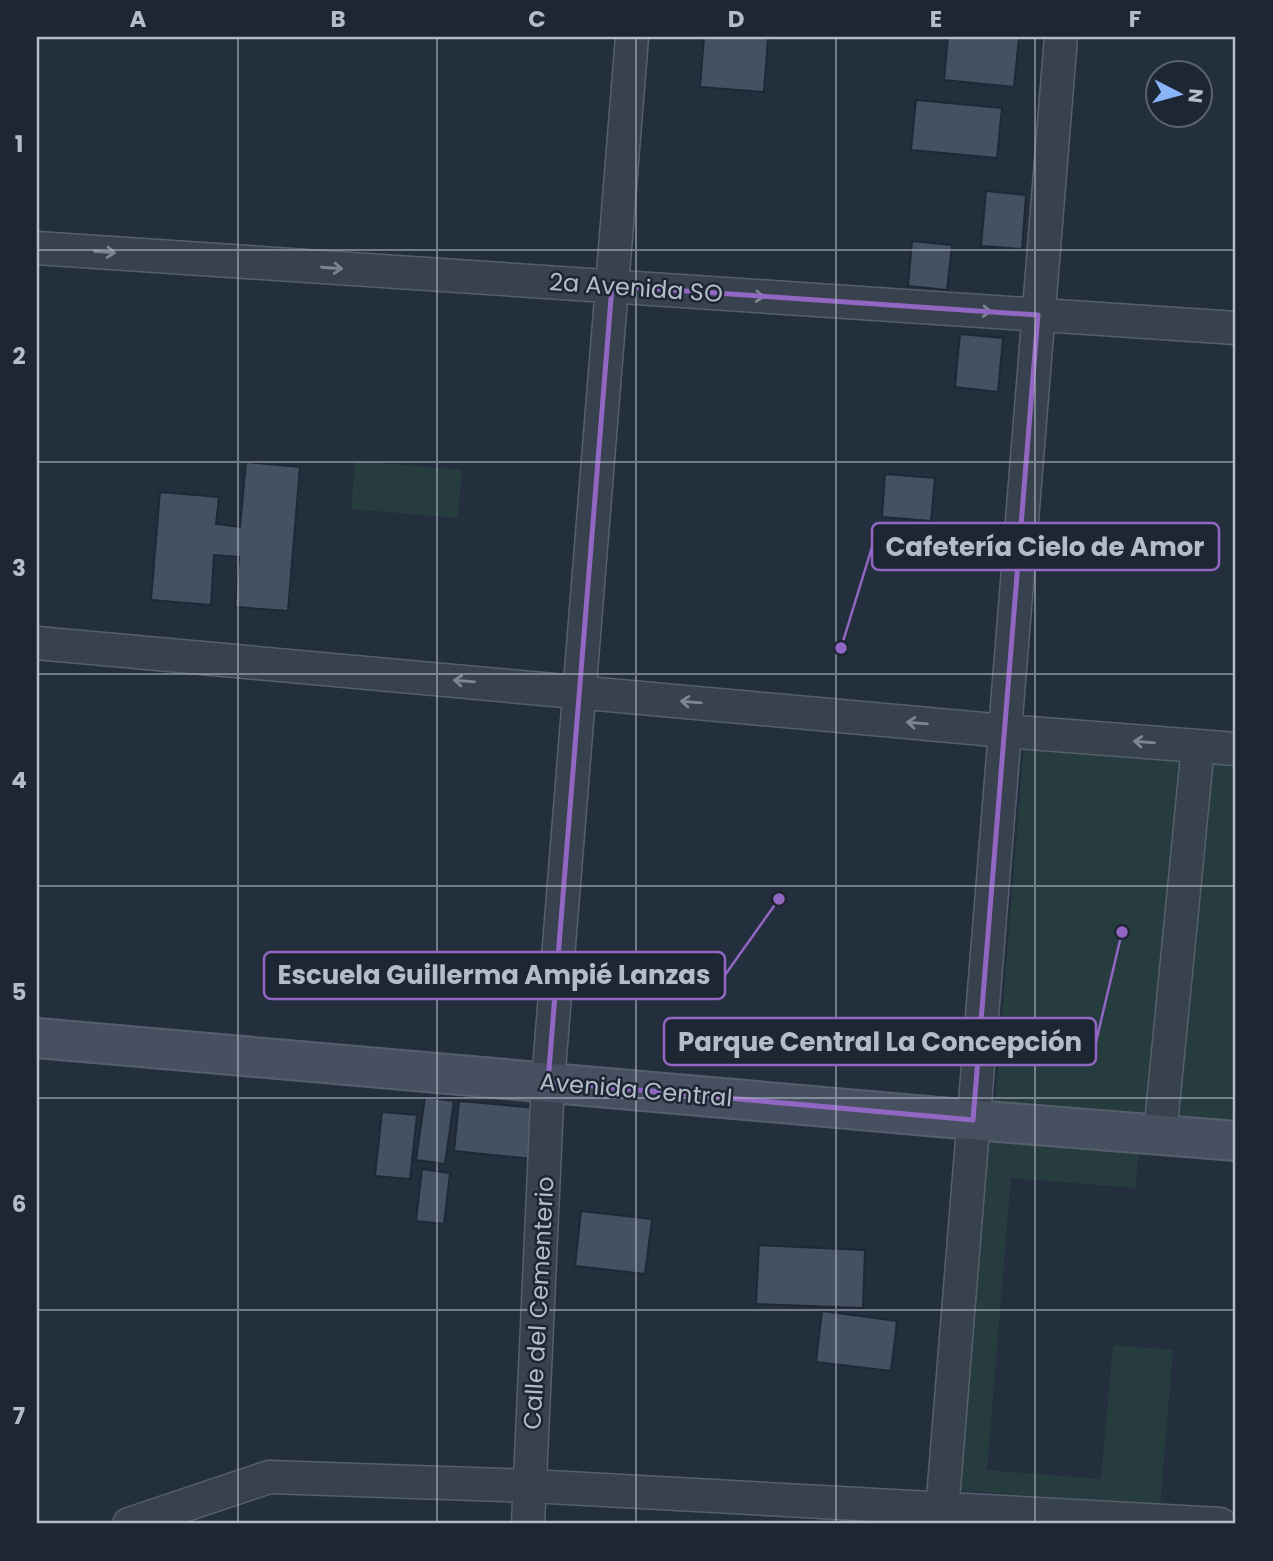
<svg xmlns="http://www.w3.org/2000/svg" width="1273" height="1561" font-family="Poppins,sans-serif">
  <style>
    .green { fill: #263c3f }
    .building { fill: #455162; stroke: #1f2835; stroke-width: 2 }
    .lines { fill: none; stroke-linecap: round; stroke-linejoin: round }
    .street-casing { stroke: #565f6c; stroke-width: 35 }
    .secondary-casing { stroke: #565f6c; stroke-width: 42 }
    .street { stroke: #38414e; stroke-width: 32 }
    .secondary { stroke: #465061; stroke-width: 38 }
    .oneway { stroke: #7c8592 }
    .marked { fill: none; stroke: #9266c3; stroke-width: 5; stroke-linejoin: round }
    .grid { fill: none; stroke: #b4bcc9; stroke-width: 2; stroke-opacity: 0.55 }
    .labels { text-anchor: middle; stroke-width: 5; stroke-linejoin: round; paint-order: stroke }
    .street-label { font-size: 24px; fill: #b4bcc9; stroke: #1d2633 }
    .leader { fill: none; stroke: #9266c3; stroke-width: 2.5 }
    .callout-dot { fill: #9266c3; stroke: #1d2633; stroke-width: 2.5 }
    .callout { fill: #1d2633; stroke: #9266c3; stroke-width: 2.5 }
    .callout-label { font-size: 26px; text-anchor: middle; font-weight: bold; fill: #b4bcc9 }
    .neatline { fill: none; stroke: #b4bcc9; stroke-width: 2.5 }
    .grid-label { font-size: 23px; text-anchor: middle; font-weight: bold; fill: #b4bcc9 }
  </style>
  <rect width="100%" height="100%" fill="#242f3e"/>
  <!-- green -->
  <path class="green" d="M 355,461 L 462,470 L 458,518 L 351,509 Z
    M 1024,744 L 1236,761 L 1236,1122 L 995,1103 Z
    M 985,1137 L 1139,1150 L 1135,1188 L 1011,1178 L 987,1470 L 1101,1479 L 1113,1345 L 1173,1350 L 1160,1506 L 956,1490 Z"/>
  <!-- building -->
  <path class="building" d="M 704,37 L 768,37 L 764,92 L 700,87 Z
    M 948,37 L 1019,37 L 1014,87 L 944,80 Z
    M 916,100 L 1002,108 L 997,158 L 911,150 Z
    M 986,191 L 1026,195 L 1022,249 L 981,246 Z
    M 912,241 L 952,245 L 947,290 L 908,286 Z
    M 960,334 L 1003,338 L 998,392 L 955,387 Z
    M 246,462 L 300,467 L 288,611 L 235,607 L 239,557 L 214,555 L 211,605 L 151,600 L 160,492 L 219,497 L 216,524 L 240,527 Z
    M 885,474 L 935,478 L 931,521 L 882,517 Z
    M 425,1097 L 454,1101 L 445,1164 L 416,1160 Z
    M 459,1101 L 537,1108 L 532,1159 L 454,1151 Z
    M 382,1112 L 417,1115 L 410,1179 L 375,1176 Z
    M 422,1169 L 450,1173 L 444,1224 L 416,1221 Z
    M 581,1211 L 652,1219 L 645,1274 L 575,1266 Z
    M 759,1245 L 865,1250 L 863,1308 L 756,1304 Z
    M 822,1311 L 897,1321 L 891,1371 L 816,1362 Z"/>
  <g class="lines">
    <defs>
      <path id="street" d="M 37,248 L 1236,328
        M 37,643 L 1005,731 L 1236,749
        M 1160,1135 L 1198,746
        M 129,1524 L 269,1477 L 531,1486 L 1220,1524
        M 528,1524 L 548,1082 L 632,37
        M 941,1524 L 1061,37"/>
      <path id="secondary" d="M 37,1038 L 973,1120 L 1236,1141"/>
    </defs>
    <!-- street casing -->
    <use href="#street" class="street-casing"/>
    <!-- secondary casing -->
    <use href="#secondary" class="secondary-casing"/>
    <!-- street -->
    <use href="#street" class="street"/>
    <!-- secondary -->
    <use href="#secondary" class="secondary"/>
  </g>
  <!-- one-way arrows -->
  <defs><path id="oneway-shaft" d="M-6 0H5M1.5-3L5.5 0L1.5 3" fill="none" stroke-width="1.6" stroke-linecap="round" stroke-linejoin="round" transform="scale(1.75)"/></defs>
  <g class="oneway">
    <use href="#oneway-shaft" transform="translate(105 252) rotate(4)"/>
    <use href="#oneway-shaft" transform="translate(332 268) rotate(4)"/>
    <use href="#oneway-shaft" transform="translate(754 296) rotate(4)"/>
    <use href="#oneway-shaft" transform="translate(981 311) rotate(4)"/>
    <use href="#oneway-shaft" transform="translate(464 681) rotate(-175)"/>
    <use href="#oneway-shaft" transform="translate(691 702) rotate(-175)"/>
    <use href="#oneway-shaft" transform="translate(917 723) rotate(-175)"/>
    <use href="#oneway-shaft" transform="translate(1144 742) rotate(-175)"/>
  </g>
  <!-- marked area -->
  <path class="marked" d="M 612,286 L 1038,315 L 973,1120 L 548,1082 Z"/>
  <!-- grid -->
  <path class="grid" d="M 238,37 L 238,1524M 437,37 L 437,1524M 636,37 L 636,1524M 836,37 L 836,1524M 1035,37 L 1035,1524M 37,250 L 1236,250M 37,462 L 1236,462M 37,674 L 1236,674M 37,886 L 1236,886M 37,1098 L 1236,1098M 37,1310 L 1236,1310"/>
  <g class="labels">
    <!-- street labels -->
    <g class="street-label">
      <text transform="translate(636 288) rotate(4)" y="8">2a Avenida SO</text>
      <text transform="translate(636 1090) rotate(5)" y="8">Avenida Central</text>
      <text transform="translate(539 1303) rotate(-87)" y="8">Calle del Cementerio</text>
    </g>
  </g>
  <!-- callouts -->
  <path class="leader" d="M841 648L872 547M779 899L725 975M1122 932L1096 1042"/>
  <g class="callout-dot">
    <circle cx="841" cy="648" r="7"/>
    <circle cx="779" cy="899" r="7"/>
    <circle cx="1122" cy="932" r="7"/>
  </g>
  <g class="callout">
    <rect x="872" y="523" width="347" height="47" rx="7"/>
    <rect x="264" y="952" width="461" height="47" rx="7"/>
    <rect x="664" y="1018" width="432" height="47" rx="7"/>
  </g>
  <g class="callout-label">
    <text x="1045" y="556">Cafetería Cielo de Amor</text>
    <text x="494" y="984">Escuela Guillerma Ampié Lanzas</text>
    <text x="880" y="1051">Parque Central La Concepción</text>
  </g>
  <!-- border -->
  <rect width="1273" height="1561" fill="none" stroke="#1d2633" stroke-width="77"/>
  <!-- north arrow -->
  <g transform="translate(1179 94) rotate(96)"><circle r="33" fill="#1d2633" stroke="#59626f" stroke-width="2"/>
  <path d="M0-5L12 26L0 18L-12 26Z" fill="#8ab4f8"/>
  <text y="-10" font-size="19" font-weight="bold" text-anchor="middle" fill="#b4bcc9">N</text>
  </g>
  <rect x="38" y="38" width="1196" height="1484" class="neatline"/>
  <g class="grid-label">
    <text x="138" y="27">A</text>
    <text x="338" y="27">B</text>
    <text x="537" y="27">C</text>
    <text x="736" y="27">D</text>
    <text x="936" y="27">E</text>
    <text x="1135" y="27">F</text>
    <text x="19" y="152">1</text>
    <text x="19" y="364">2</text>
    <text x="19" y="576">3</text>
    <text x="19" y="788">4</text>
    <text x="19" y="1000">5</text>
    <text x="19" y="1212">6</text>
    <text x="19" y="1424">7</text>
  </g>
</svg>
